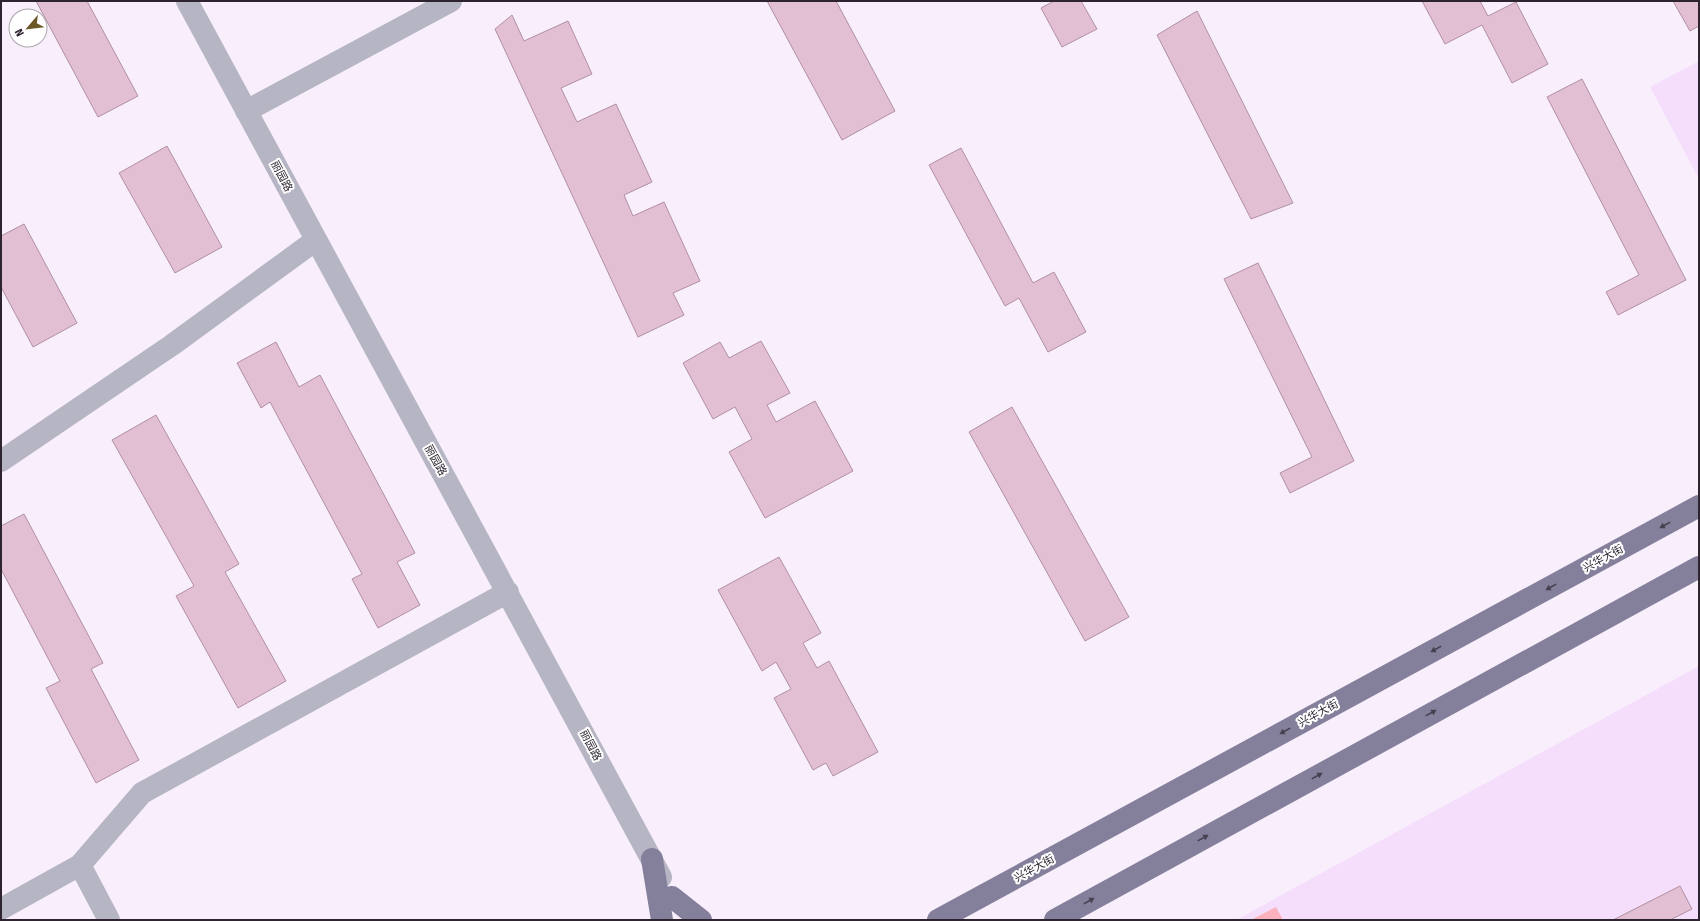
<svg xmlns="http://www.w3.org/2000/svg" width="1700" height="921" font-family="'Fira Sans Condensed','Noto Sans SC',sans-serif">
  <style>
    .built { fill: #f5defc }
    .green { fill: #fcb1bc }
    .building { fill: #e2bfd3; stroke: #b18fa2 }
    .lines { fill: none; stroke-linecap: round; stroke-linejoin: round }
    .minor { stroke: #b6b5c4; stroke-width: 22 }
    .major { stroke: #84809b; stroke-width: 22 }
    .oneway { fill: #474050 }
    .labels { text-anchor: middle; stroke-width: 4; stroke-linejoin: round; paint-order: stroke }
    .street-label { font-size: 11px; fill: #2d2430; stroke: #fff }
  </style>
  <rect width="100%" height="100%" fill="#f9effc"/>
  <!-- built -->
  <path class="built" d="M 1699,61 L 1699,179 L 1650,87 Z
    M 1699,666 L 1699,920 L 1236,920 Z"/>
  <!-- green -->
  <path class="green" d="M 1276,907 L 1283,920 L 1251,920 Z"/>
  <!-- building -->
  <path class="building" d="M 36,1 L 87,1 L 138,96 L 98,117 Z
    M 767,1 L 836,1 L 895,111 L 842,140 Z
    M 1054,1 L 1081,1 L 1097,29 L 1062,47 L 1041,8 Z
    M 1422,1 L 1480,1 L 1488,16 L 1516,2 L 1548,64 L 1512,83 L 1482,25 L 1445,44 Z
    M 1673,1 L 1699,1 L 1699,26 L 1690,31 Z
    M 1197,11 L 1293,203 L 1251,219 L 1157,35 Z
    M 512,15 L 524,41 L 568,21 L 592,74 L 561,88 L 577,122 L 616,104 L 652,182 L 624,195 L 633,216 L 664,202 L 700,281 L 673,293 L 684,315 L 638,337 L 495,29 Z
    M 1582,79 L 1686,280 L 1618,315 L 1606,292 L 1639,275 L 1547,97 Z
    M 167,146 L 222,247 L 175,273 L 119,173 Z
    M 961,148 L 1033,283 L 1054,272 L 1086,332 L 1048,352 L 1019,298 L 1005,306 L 929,165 Z
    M 24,224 L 77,323 L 33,347 L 1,287 L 1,236 Z
    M 1258,263 L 1354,461 L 1290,493 L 1280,473 L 1312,457 L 1224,279 Z
    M 761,341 L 790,393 L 767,405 L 776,422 L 815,401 L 853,471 L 765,518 L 729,452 L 752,439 L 735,407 L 713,419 L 683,363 L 720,342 L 729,358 Z
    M 276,342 L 299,387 L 320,375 L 415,553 L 397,562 L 420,605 L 378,628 L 352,579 L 362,574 L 270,402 L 261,408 L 237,363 Z
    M 1012,407 L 1129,617 L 1085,641 L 969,432 Z
    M 156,415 L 239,564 L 225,572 L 286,681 L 238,708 L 176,596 L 194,586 L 112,440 Z
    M 24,514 L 103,663 L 91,669 L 139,760 L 96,783 L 46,688 L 60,681 L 1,569 L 1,526 Z
    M 779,557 L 821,633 L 803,643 L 817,668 L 829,661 L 878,752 L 833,776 L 826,763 L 813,770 L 774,698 L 791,689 L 776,662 L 762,671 L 718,590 Z
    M 1680,886 L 1692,909 L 1670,920 L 1613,920 Z"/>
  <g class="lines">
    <!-- minor -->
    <path class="minor" d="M 187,1 L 661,877
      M 246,111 L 451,1
      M 1,461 L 172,345 L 316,240
      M 80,865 L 109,920
      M 1,909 L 80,865 L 142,793 L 508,592"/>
    <!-- major -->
    <path class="major" d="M 652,859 L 662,920
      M 672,897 L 701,920
      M 938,920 L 1699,506
      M 1055,920 L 1699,567"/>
  </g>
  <!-- one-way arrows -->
  <defs><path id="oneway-solid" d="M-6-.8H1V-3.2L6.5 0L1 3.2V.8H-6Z"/></defs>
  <g class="oneway">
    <use href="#oneway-solid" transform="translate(1665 525) rotate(151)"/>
    <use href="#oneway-solid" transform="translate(1551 587) rotate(151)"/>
    <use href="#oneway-solid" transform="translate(1436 649) rotate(151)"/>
    <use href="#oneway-solid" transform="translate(1431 713) rotate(-29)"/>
    <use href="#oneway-solid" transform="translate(1285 731) rotate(151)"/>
    <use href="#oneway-solid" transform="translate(1317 776) rotate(-29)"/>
    <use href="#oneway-solid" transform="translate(1203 838) rotate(-29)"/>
    <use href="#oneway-solid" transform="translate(1089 901) rotate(-29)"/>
  </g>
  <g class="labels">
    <!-- street labels -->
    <g class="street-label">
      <text transform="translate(282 176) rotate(62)" y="4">丽园路</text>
      <text transform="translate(436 460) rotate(61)" y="4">丽园路</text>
      <text transform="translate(1603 558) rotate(-29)" y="4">兴华大街</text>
      <text transform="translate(1318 713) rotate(-29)" y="4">兴华大街</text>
      <text transform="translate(591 745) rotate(62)" y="4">丽园路</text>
      <text transform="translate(1034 868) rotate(-29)" y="4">兴华大街</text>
    </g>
  </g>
  <!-- border -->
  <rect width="1700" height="921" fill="none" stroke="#2d2430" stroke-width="4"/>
  <!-- north arrow -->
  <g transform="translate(28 28) rotate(242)"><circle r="19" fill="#ffffff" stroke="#aba7ac"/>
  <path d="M0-3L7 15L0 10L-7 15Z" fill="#6c5928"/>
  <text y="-6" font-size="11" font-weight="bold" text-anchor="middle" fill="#2d2430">N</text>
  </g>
</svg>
